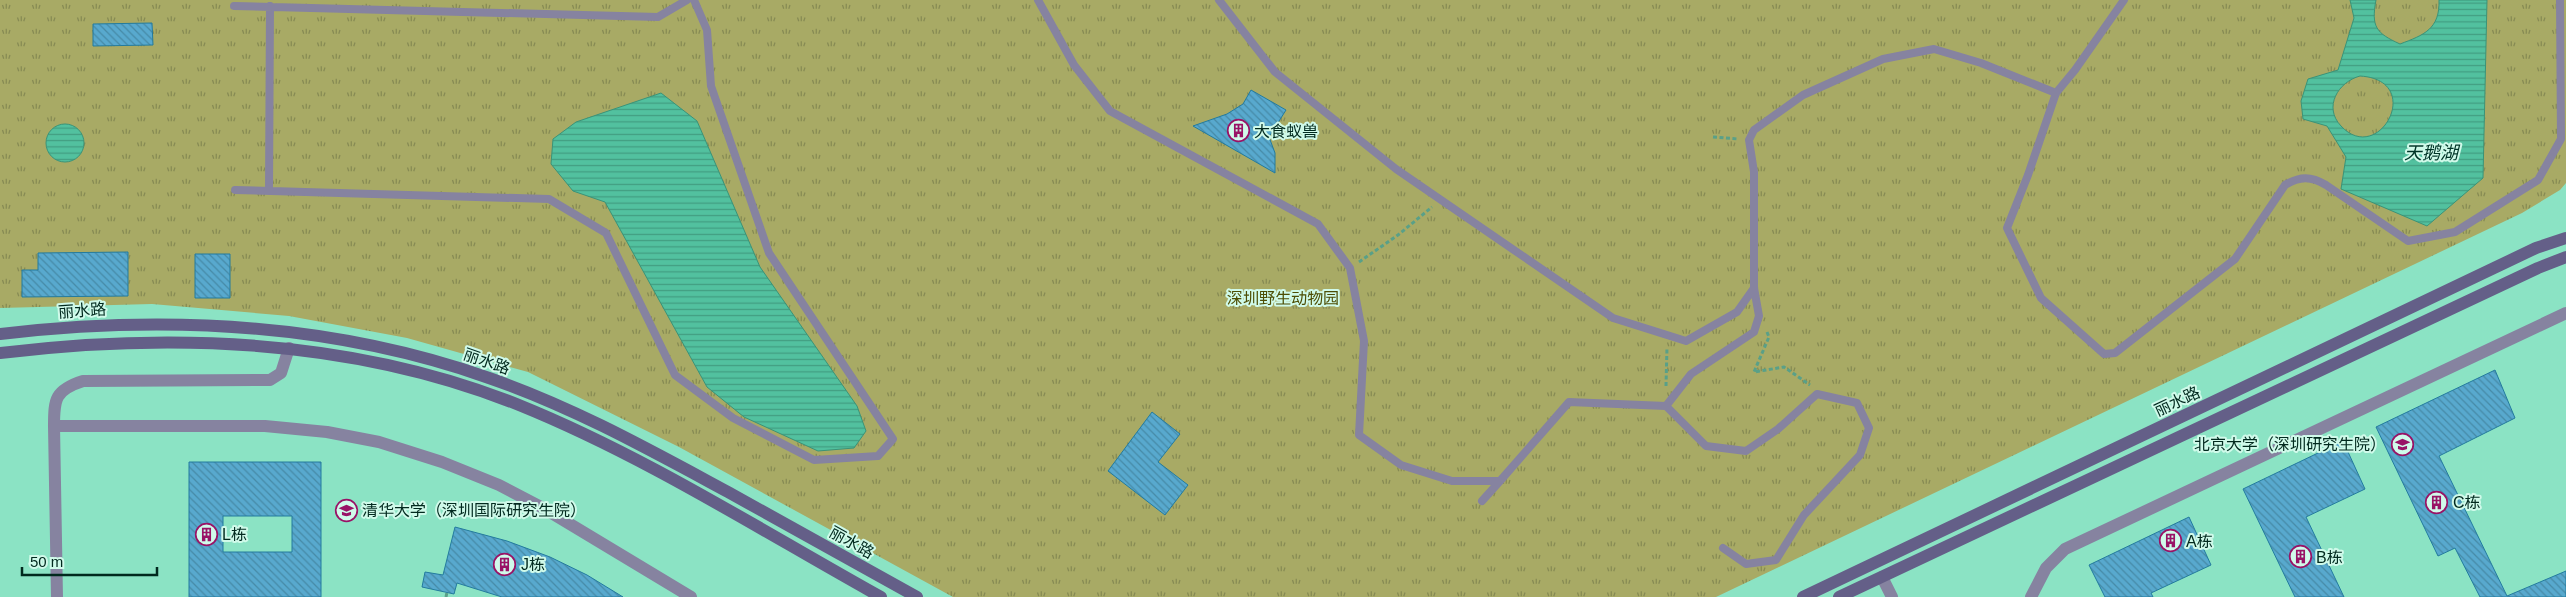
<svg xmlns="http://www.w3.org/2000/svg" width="2566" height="597" font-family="Arial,'Noto Sans SC',sans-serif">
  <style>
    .park { fill: url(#park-tufts) }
    .water { fill: url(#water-rules); stroke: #3a9378; fill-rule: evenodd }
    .building { fill: url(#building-back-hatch); stroke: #237b9e; fill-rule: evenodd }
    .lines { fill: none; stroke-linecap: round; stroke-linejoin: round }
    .path { stroke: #59a088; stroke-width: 3; stroke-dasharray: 4 2.5; stroke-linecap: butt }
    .lane { stroke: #8683a0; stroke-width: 8 }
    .street { stroke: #8683a0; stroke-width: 12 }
    .secondary { stroke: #645f88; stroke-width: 12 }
    .labels { text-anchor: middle; stroke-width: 4; stroke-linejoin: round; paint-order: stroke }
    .poi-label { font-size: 16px; fill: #01291e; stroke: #d0faea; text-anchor: start }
    .park-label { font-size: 16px; fill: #4d4d04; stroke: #d0faea }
    .street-label { font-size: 16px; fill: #01291e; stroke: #d0faea }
    .water-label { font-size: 18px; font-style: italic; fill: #003427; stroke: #d0faea }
  </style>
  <defs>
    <pattern id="park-tufts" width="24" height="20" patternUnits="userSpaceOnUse" patternTransform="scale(1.25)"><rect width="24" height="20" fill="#a8aa65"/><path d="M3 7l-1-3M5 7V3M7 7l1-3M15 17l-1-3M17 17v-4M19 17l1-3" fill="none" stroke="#868a53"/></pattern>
    <pattern id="water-rules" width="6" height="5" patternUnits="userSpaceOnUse" patternTransform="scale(1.25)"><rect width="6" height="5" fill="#52c19f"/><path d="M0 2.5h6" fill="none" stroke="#429d81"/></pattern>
    <pattern id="building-back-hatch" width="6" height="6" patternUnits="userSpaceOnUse" patternTransform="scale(1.25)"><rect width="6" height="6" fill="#58a9ce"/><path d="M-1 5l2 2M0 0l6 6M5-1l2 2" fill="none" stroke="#468aa7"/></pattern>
  </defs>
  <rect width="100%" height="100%" fill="#8be3c4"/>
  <!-- park -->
  <path class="park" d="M 0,0 L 2566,0 L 2566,183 L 2560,190 L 2522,213 L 1716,597 L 953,597 L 679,447 L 528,372 L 407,338 L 289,316 L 152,304 L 0,308 Z"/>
  <!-- water -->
  <path class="water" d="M 2350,0 L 2376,0 C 2371,27 2376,33 2400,44 C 2424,35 2440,29 2439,0 L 2487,0 L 2483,178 L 2427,226 L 2341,189 L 2346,157 L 2327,126 L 2303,119 L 2301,101 L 2308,79 L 2338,70 L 2354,18 ZM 2360,76 C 2426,80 2379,167 2341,126 C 2323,107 2338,82 2360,76 Z
    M 661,93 L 697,121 L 760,267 L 857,406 L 866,431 L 854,448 L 818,451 L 744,417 L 707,387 L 605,202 L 573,191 L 551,164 L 553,139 L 576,122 Z
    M46 143a19 19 0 1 1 38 0a19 19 0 1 1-38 0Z"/>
  <!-- building -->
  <path class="building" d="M 152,23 L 153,45 L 93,46 L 93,24 Z
    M 1251,90 L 1286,110 L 1269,137 L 1275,153 L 1275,173 L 1193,126 L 1227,114 L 1243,104 Z
    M 128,252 L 128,296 L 22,297 L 22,270 L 38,270 L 38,253 Z
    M 195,254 L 230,254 L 230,298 L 195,298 Z
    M 2495,370 L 2515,418 L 2439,456 L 2507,596 L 2566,571 L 2566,597 L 2480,597 L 2455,548 L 2438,556 L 2376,427 Z
    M 1152,412 L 1180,434 L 1158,462 L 1188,485 L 1165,515 L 1108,471 Z
    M 2343,441 L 2365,489 L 2306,517 L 2344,597 L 2295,597 L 2243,489 Z
    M 189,462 L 321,462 L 321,597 L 189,597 ZM 223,516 L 292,516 L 292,552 L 223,552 Z
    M 2189,517 L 2211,565 L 2151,593 L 2153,597 L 2105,597 L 2089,565 Z
    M 455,527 L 507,541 L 550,557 L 587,575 L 623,597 L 502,597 L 457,583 L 454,594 L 422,587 L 425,572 L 443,575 Z"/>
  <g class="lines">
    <!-- path -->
    <path class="path" d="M 1713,137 L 1738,139
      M 1359,262 L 1398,235 L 1432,207
      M 1767,332 L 1769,337 L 1754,372 L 1784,367 L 1810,385
      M 1666,386 L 1667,347
      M 446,597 L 447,592"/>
    <!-- lane -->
    <path class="lane" d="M 1038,0 L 1074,65 L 1110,111 L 1318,224 L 1350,268 L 1364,341 L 1359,435 L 1401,465 L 1452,481 L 1500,481 L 1569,402 L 1666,406 L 1691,374 L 1754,332 L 1759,316 L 1754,288 L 1754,172 L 1749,140 L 1754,130 L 1803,95 L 1883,59 L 1934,49 L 1981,63 L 2056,93 L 2028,175 L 2007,228 L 2041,298 L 2104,354 L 2115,353 L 2235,259 L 2285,185 C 2300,176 2311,176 2326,185 L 2408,241 L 2455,232 L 2538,180 L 2561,139 L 2560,0
      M 1219,0 L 1275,72 L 1396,169 L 1613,318 L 1686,341 L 1737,312 L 1754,288
      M 234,6 L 658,17 L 687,0
      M 2056,93 L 2075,70 L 2124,0
      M 235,190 L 549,199 L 606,233 L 675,375 L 733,418 L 814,460 L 878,456 L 893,439 L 769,253 L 711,86 L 707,30 L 694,0
      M 269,191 L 270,6
      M 1666,406 L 1706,446 L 1746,451 L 1778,429 L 1817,394 L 1857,403 L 1869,428 L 1860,455 L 1804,515 L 1776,560 L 1746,564 L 1723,548
      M 1482,501 L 1500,481"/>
    <!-- street -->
    <path class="street" d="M 54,426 L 265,426 L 327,432 L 379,442 L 442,462 L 499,485 L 545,509 L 691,597
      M 1882,577 L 1892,597
      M 57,597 L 54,426 C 54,399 55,390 83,381 L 270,380 L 281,373 L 289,348
      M 2031,597 L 2046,568 L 2065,549 L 2566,313"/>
    <!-- secondary -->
    <path class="secondary" d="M 0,334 C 163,315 333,323 489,378 C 573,407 650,450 728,492 C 791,527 854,562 917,597
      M 0,353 C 174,332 355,339 519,405 C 645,456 762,531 881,597
      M 1803,597 L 2536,248 L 2566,238
      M 1839,597 L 2538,268 L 2566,257"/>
  </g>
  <!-- icons -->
  <defs>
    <symbol id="building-ring" viewBox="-11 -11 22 22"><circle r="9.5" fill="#d0faea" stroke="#991266" stroke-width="1.5"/><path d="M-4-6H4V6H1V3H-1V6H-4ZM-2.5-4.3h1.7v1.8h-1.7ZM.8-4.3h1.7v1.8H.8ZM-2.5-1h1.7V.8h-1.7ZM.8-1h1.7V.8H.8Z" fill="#991266"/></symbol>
    <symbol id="university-ring" viewBox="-11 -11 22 22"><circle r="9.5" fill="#d0faea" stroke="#991266" stroke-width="1.5"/><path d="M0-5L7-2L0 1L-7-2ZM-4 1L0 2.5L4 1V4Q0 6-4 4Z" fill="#991266"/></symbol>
  </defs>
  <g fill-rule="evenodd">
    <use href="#building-ring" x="1226" y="118" width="25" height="25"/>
    <use href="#university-ring" x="2390" y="432" width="25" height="25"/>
    <use href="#building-ring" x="2424" y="490" width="25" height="25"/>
    <use href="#university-ring" x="334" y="498" width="25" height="25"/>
    <use href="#building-ring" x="194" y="522" width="25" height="25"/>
    <use href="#building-ring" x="2158" y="528" width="25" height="25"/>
    <use href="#building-ring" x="2288" y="544" width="25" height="25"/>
    <use href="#building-ring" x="492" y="552" width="25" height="25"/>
  </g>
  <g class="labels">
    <!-- poi labels -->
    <g class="poi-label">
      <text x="1254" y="137">大食蚁兽</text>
      <text x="2386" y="450" text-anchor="end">北京大学（深圳研究生院）</text>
      <text x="2453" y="508">C栋</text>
      <text x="362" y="516">清华大学（深圳国际研究生院）</text>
      <text x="222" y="540">L栋</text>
      <text x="2186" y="547">A栋</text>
      <text x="2316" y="563">B栋</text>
      <text x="521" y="570">J栋</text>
    </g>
    <!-- park labels -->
    <g class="park-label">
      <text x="1283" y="304">深圳野生动物园</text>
    </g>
    <!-- street labels -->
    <g class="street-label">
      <text transform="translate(82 310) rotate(-4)" y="6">丽水路</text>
      <text transform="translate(487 361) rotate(19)" y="6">丽水路</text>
      <text transform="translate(2177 401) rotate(-25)" y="6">丽水路</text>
      <text transform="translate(852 542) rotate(29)" y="6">丽水路</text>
    </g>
    <!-- water labels -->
    <g class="water-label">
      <text x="2431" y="159">天鹅湖</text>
    </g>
  </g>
  <!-- scale -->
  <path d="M22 567v8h135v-8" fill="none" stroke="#01291e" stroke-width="2.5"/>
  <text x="30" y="567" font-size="15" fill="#01291e" stroke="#d0faea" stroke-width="4" paint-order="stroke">50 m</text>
</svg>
